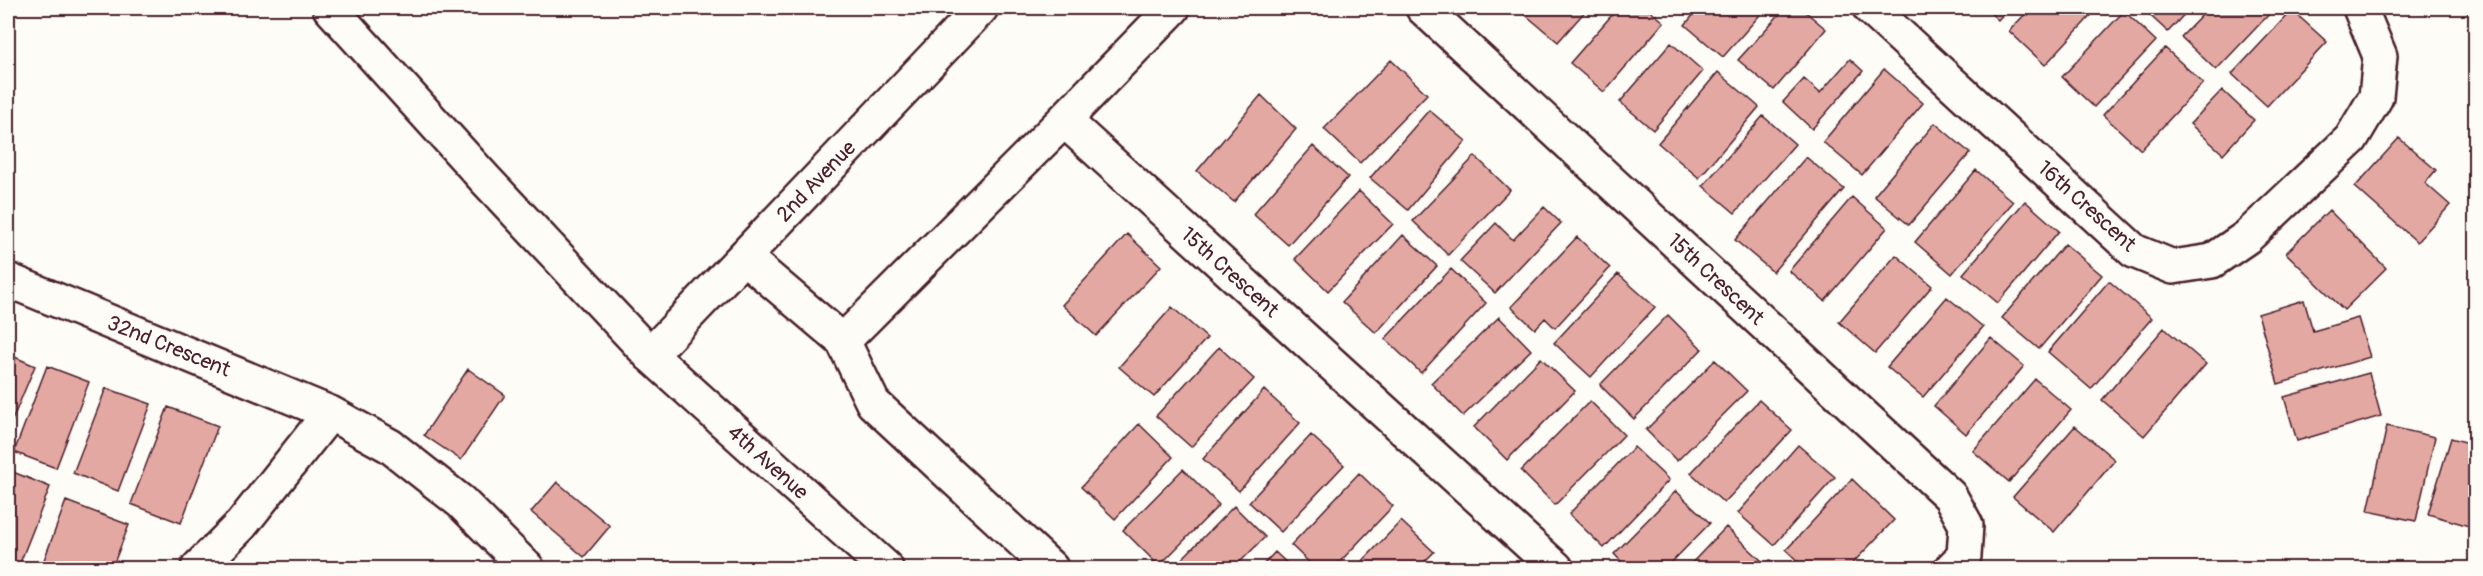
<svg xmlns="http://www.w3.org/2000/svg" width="2483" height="576" font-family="Pangolin,sans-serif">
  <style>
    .building { fill: #e3a8a2; stroke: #4a1f2b; stroke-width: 1.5 }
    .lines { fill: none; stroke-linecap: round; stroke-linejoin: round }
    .street-casing { stroke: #4a1f2b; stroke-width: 38 }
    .secondary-casing { stroke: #4a1f2b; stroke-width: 38 }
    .street { stroke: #fdfcf7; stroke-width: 33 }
    .secondary { stroke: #fdfcf7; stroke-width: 33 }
    .labels { text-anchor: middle; stroke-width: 4.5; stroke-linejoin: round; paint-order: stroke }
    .street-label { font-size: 21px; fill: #4a1f2b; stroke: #fdfcf7 }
  </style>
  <rect width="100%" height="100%" fill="#fdfcf7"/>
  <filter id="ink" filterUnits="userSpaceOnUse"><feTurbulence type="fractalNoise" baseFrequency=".0167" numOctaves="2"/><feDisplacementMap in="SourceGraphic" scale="12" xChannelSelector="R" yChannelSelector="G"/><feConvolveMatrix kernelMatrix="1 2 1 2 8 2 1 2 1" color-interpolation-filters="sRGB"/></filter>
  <g filter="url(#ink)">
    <!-- building -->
    <path class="building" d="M 1526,8 L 1588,8 L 1558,42 L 1522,12 Z
      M 1618,8 L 1647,8 L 1664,22 L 1604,92 L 1570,63 Z
      M 1699,8 L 1766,8 L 1723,57 L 1685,25 Z
      M 1785,8 L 1801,8 L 1826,29 L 1774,90 L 1738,60 Z
      M 1985,8 L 2009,8 L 1998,20 Z
      M 2031,8 L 2098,8 L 2045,65 L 2009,31 Z
      M 2142,8 L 2190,8 L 2168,32 Z
      M 2209,8 L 2275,8 L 2216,70 L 2181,37 Z
      M 2462,8 L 2476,8 L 2476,20 Z
      M 2292,10 L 2327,42 L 2267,106 L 2232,74 Z
      M 2124,11 L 2156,41 L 2094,107 L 2062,77 Z
      M 1671,43 L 1703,71 L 1653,130 L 1620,102 Z
      M 2165,48 L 2203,83 L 2141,150 L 2103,115 Z
      M 1850,59 L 1863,71 L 1812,129 L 1783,102 L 1804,79 L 1820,93 Z
      M 1391,60 L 1427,94 L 1360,163 L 1324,129 Z
      M 1884,69 L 1923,103 L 1862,175 L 1823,142 Z
      M 1718,72 L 1759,107 L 1699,178 L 1658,143 Z
      M 2222,90 L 2254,120 L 2223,154 L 2190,124 Z
      M 1261,95 L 1296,129 L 1234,202 L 1197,171 Z
      M 1429,110 L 1466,141 L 1408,210 L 1370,178 Z
      M 1763,116 L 1795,144 L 1735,213 L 1703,186 Z
      M 1935,123 L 1970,153 L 1909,225 L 1874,196 Z
      M 2399,138 L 2436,170 L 2425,183 L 2450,205 L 2417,242 L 2355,187 Z
      M 1313,146 L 1348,177 L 1288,245 L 1253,214 Z
      M 1475,156 L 1510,190 L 1448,255 L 1413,221 Z
      M 1806,157 L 1844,189 L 1773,272 L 1735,240 Z
      M 1976,170 L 2013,202 L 1952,274 L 1915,242 Z
      M 2476,172 L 2476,195 L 2470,194 Z
      M 1359,191 L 1393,224 L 1328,291 L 1295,259 Z
      M 1852,197 L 1887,228 L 1825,301 L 1789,271 Z
      M 2025,201 L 2059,231 L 1998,303 L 1963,274 Z
      M 1544,207 L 1561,223 L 1495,293 L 1460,261 L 1496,223 L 1513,240 Z
      M 2329,210 L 2386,268 L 2344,310 L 2286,253 Z
      M 1127,234 L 1161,266 L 1096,336 L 1062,305 Z
      M 1403,235 L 1437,266 L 1376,333 L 1342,302 Z
      M 1577,237 L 1610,268 L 1555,328 L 1545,318 L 1535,329 L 1511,307 Z
      M 2065,244 L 2102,275 L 2039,349 L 2002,318 Z
      M 1896,255 L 1932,286 L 1875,353 L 1839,322 Z
      M 1451,269 L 1486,303 L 1421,373 L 1385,339 Z
      M 1618,274 L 1655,307 L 1591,377 L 1554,343 Z
      M 2109,281 L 2152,318 L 2091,389 L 2048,352 Z
      M 1947,297 L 1983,327 L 1923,397 L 1887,367 Z
      M 2304,300 L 2313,331 L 2358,318 L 2370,357 L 2278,384 L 2258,314 Z
      M 1172,307 L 1207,338 L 1154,397 L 1119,367 Z
      M 1668,315 L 1702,349 L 1634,419 L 1600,385 Z
      M 1499,317 L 1531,350 L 1463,416 L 1431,383 Z
      M 2164,328 L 2206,364 L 2144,436 L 2102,400 Z
      M 1991,338 L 2024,366 L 1966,434 L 1934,406 Z
      M 1219,347 L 1254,379 L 1191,447 L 1156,416 Z
      M 8,354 L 35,366 L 8,430 Z
      M 1541,358 L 1575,391 L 1507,460 L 1474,427 Z
      M 1715,360 L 1747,391 L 1677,461 L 1646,430 Z
      M 47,366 L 89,382 L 56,468 L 14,452 Z
      M 468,369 L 505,395 L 461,460 L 424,435 Z
      M 2369,373 L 2381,416 L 2297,441 L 2284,397 Z
      M 2035,379 L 2071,410 L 2009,482 L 1973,451 Z
      M 106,388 L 151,404 L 118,491 L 73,473 Z
      M 1264,390 L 1300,423 L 1239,491 L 1203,459 Z
      M 1759,400 L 1792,430 L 1724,503 L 1691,473 Z
      M 1590,401 L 1624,435 L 1555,505 L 1521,471 Z
      M 168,407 L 218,426 L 181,523 L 131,504 Z
      M 1139,424 L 1173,457 L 1115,519 L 1081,487 Z
      M 2075,426 L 2115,460 L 2054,532 L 2013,497 Z
      M 2387,426 L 2435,437 L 2416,521 L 2368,511 Z
      M 1311,435 L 1344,465 L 1281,532 L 1249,502 Z
      M 2451,438 L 2476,445 L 2476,528 L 2428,514 Z
      M 1798,445 L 1835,477 L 1774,545 L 1738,513 Z
      M 1634,447 L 1669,480 L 1604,548 L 1569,514 Z
      M 1183,469 L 1219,505 L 1159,566 L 1123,530 Z
      M 8,470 L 50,487 L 18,568 L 8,568 Z
      M 1359,473 L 1393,506 L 1334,568 L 1315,568 L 1291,545 Z
      M 1852,479 L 1894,520 L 1848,568 L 1805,568 L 1786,550 Z
      M 557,482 L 610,526 L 584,557 L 531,512 Z
      M 1676,491 L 1710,523 L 1666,568 L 1628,568 L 1614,554 Z
      M 66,501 L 129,525 L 112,568 L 41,568 Z
      M 1234,506 L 1265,537 L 1234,568 L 1173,568 Z
      M 1401,521 L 1434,552 L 1418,568 L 1356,568 Z
      M 1726,527 L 1762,561 L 1754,568 L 1687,568 Z
      M 1275,552 L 1292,568 L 1260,568 Z
      M 1770,560 L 1779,568 L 1763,568 Z
      M 1449,561 L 1457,568 L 1441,568 Z"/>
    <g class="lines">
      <defs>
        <path id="street" d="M 1423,8 L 1950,496 L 1966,525 L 1964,556 L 1952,568
          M 1870,8 L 2134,251 L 2173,267 L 2212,261 L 2247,237 L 2351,139 L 2376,97 L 2380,56 L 2360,8
          M 1064,120 L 1556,568
          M 744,257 L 843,341
          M 8,280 L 330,413 L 390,446 L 461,502 L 527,568
          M 650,355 L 981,8
          M 198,568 L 241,525 L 330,413
          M 1051,568 L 873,403 L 843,341 L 1064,120 L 1173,8"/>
        <path id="secondary" d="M 330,8 L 484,178 L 650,355 L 886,568"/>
      </defs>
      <!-- street casing -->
      <use href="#street" class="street-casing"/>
      <!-- secondary casing -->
      <use href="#secondary" class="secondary-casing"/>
      <!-- street -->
      <use href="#street" class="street"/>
      <!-- secondary -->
      <use href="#secondary" class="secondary"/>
    </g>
  </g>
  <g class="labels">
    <!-- street labels -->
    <g class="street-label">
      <text transform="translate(816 181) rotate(-46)" y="7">2nd Avenue</text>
      <text transform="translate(2087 206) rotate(42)" y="7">16th Crescent</text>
      <text transform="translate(1230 272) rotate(42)" y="7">15th Crescent</text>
      <text transform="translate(1716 279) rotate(43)" y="7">15th Crescent</text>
      <text transform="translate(169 346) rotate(22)" y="7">32nd Crescent</text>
      <text transform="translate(768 462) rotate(42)" y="7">4th Avenue</text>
    </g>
  </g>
  <!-- margin -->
  <rect width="2483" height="576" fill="none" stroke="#fdfcf7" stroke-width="30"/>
  <rect x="15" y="15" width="2453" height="546" fill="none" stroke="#4a1f2b" stroke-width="2" filter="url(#ink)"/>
</svg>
